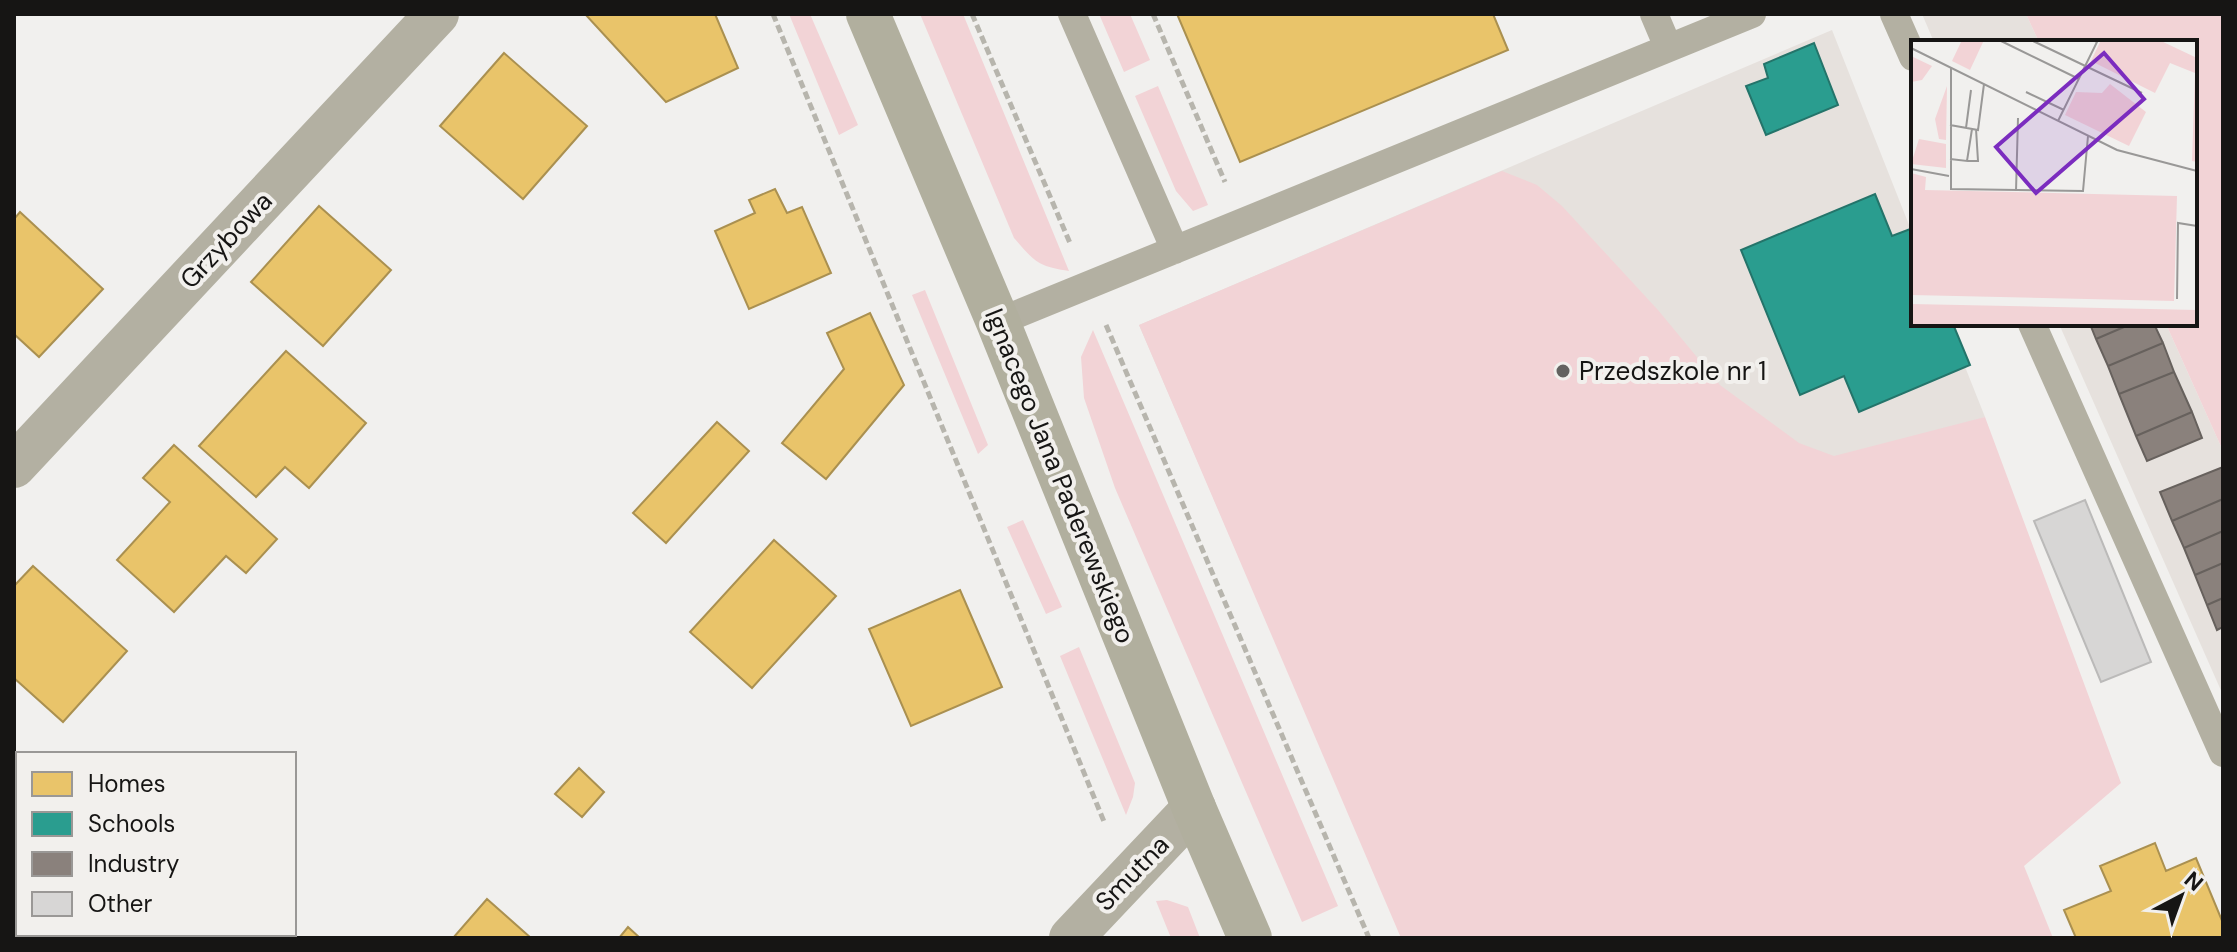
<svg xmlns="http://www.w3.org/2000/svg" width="2237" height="952" font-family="'DM Sans',sans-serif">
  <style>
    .built { fill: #e6e1dd }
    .green { fill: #f2d3d6 }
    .homes { fill: #e9c46a; stroke: #aa9050; stroke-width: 2 }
    .schools { fill: #2a9d8f; stroke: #24746a; stroke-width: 2 }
    .industry { fill: #8a817c; stroke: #67615d; stroke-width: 2 }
    .building { fill: #d7d6d5; stroke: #bbbab9; stroke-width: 2 }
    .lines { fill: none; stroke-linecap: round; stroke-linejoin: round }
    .path { stroke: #b7b5ad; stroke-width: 5; stroke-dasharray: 8 4; stroke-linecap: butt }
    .lane { stroke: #b3b0a2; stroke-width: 28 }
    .street { stroke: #b3b0a2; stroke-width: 44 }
    .secondary { stroke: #b1af9e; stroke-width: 44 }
    .poi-dot { fill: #636260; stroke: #f2f0ed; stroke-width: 3 }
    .labels { text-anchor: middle; stroke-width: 8; stroke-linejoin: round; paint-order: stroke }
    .street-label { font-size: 26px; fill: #161514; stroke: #f2f0ed }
    .poi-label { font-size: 26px; fill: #161514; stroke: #f2f0ed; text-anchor: start }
    .inset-road { fill: none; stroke: #999897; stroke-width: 2 }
    .view { fill: #7b2cbf; fill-opacity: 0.15; stroke: #7b2cbf; stroke-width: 4 }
    .inset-edge { fill: none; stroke: #161514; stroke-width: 4 }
  </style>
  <rect width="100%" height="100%" fill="#f1f0ee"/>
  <!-- built -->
  <path class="built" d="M 1922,14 L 2026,14 L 2039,42 L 1934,42 Z
    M 1832,30 L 1913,235 L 1913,324 L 1948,324 L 1985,417 L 1304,709 L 1139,325 Z
    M 2059,324 L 2166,324 L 2223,451 L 2223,695 Z"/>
  <!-- green -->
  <path class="green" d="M 789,14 L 810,14 L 858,125 L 839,135 Z
    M 920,14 L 963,14 L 1069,271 C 1037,266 1035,262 1014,238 Z
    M 1099,14 L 1130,14 L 1150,60 L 1124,72 Z
    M 2026,14 L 2223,14 L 2223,451 L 2166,324 L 2195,324 L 2195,42 L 2039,42 Z
    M 1158,86 L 1208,205 L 1193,211 L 1176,191 L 1135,96 Z
    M 1502,171 L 1537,185 L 1562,206 L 1658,310 L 1720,385 L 1799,443 L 1834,456 L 1985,417 L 2121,783 L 2024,866 L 2053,938 L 1401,938 L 1139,325 Z
    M 925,290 L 988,445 L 978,454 L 912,295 Z
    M 1093,330 L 1338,906 L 1302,922 L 1115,488 L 1084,398 L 1081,357 Z
    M 1023,520 L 1062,607 L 1046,614 L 1007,527 Z
    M 1079,647 L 1135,783 L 1133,797 L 1126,815 L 1060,656 Z
    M 1167,900 L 1188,907 L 1200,938 L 1171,938 L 1156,901 Z"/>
  <!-- homes -->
  <path class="homes" d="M 585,14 L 715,14 L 738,68 L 666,102 Z
    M 1177,14 L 1493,14 L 1508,50 L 1240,162 Z
    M 504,53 L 587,126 L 523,199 L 440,126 Z
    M 775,189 L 787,213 L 802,207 L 831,273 L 749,309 L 715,231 L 755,213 L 749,200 Z
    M 319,206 L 391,270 L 323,346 L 251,282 Z
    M 20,212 L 103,289 L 39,357 L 14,334 L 14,219 Z
    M 870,313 L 904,385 L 826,479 L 782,443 L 844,369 L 827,333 Z
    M 286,351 L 366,423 L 309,488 L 285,467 L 256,497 L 199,446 Z
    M 717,422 L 749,451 L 666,543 L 633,513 Z
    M 174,445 L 277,539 L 246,573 L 226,556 L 174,612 L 117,560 L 170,502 L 143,478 Z
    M 774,540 L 836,596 L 752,688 L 690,632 Z
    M 33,566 L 127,651 L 63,722 L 14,678 L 14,586 Z
    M 960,590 L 1002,687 L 911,726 L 869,629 Z
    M 579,768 L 604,792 L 582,817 L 555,794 Z
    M 2155,843 L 2166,871 L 2196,858 L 2223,923 L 2223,938 L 2076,938 L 2064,910 L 2111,891 L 2100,866 Z
    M 487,899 L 531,938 L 453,938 Z
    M 628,927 L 640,938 L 619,938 Z"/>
  <!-- schools -->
  <path class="schools" d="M 1814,43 L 1838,105 L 1766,135 L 1746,86 L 1768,78 L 1764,64 Z
    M 1875,194 L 1892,236 L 1913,228 L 1913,324 L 1953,324 L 1970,365 L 1859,412 L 1844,376 L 1800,395 L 1741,250 Z"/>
  <!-- industry -->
  <path class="industry" d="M 2090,324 L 2131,324 L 2096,339 Z
    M 2131,324 L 2154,324 L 2163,343 L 2108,366 L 2096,339 Z
    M 2163,343 L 2174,372 L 2119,394 L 2108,366 Z
    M 2174,372 L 2192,412 L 2136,436 L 2119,394 Z
    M 2192,412 L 2202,438 L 2147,461 L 2136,436 Z
    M 2223,467 L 2223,499 L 2172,521 L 2160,492 Z
    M 2223,499 L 2223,531 L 2184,548 L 2172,521 Z
    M 2223,531 L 2223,563 L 2195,575 L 2184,548 Z
    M 2223,563 L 2223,598 L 2207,605 L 2195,575 Z
    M 2223,598 L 2223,627 L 2217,630 L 2207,605 Z"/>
  <!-- building -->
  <path class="building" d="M 2085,500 L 2151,662 L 2101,682 L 2034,521 Z"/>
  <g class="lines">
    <!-- path -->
    <path class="path" d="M 773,14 L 1105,824
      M 972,14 L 1070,243
      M 1153,14 L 1225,182
      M 1106,325 L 1369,938"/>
    <!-- lane -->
    <path class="lane" d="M 1072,14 L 1175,250
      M 1654,14 L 1668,47
      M 1894,14 L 1913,57
      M 998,322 L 1752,14
      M 2032,324 L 2223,753"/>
    <!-- street -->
    <path class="street" d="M 14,466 L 437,14
      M 31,934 L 35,938
      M 1071,938 L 1194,808"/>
    <!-- secondary -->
    <path class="secondary" d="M 868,14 L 998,322 L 1194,808 L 1250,938"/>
  </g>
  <!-- markers -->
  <circle class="poi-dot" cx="1563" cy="371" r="8"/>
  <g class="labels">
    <!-- street labels -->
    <g class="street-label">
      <text transform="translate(226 240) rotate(-47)" y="9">Grzybowa</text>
      <text transform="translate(1060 476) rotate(68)" y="9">Ignacego Jana Paderewskiego</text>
      <text transform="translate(1132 873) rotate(-46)" y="9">Smutna</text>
    </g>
    <!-- poi labels -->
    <g class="poi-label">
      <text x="1579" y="380">Przedszkole nr 1</text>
    </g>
  </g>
  <!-- overview -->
  <g transform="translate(1911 40)">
    <rect width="286" height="286" fill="#f1f0ee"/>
    <path d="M 51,0 L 73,0 L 59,30 L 41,21 ZM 190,0 L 248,0 L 286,18 L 286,122 L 281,121 L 284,33 L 259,23 L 244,53 L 180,21 ZM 0,16 L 21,26 L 11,40 L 0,42 ZM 199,44 L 235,72 L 218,106 L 154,75 L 165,52 L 191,53 ZM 36,46 L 35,100 L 28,99 L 24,79 ZM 8,99 L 35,104 L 35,128 L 0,124 ZM 0,133 L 15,137 L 14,150 L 266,156 L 263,261 L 0,255 ZM 0,264 L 286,270 L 286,286 L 0,286 Z" fill="#f2d3d6"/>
    <path class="inset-road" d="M 88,0 L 168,39M 122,1 L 231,53M 0,8 L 206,110 L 286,131M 40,28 L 40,149 L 172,151 L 177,96M 115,52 L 153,70M 147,81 L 186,2 L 182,0M 39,85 L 67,90 L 73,44M 55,88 L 60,50M 39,119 L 56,121 L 61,89M 56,121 L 67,121 L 65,89M 0,129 L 38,136M 105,151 L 107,78M 266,259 L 267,183 L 286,186M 78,286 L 162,286"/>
    <path class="view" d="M 193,13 L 233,59 L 125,153 L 85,107 Z"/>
    <rect width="286" height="286" class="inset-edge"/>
  </g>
  <!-- border -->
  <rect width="2237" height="952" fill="none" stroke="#161514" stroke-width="32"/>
  <!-- legend -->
  <rect x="16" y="752" width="280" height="184" fill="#f2f0ed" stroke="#9a9896" stroke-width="2"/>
  <rect x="32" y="772" width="40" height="24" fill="#e9c46a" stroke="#9a9896" stroke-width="2"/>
  <text x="88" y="792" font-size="24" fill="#161514">Homes</text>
  <rect x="32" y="812" width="40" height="24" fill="#2a9d8f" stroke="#9a9896" stroke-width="2"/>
  <text x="88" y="832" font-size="24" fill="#161514">Schools</text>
  <rect x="32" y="852" width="40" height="24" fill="#8a817c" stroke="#9a9896" stroke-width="2"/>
  <text x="88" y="872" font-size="24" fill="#161514">Industry</text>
  <rect x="32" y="892" width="40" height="24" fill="#d7d6d5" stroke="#9a9896" stroke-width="2"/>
  <text x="88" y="912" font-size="24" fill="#161514">Other</text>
  <!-- north arrow -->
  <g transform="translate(2181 896) rotate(41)" stroke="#f2f0ed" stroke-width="6" paint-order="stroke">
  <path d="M0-6L14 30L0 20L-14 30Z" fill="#161514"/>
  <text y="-12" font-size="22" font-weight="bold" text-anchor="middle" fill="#161514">N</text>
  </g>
</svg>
